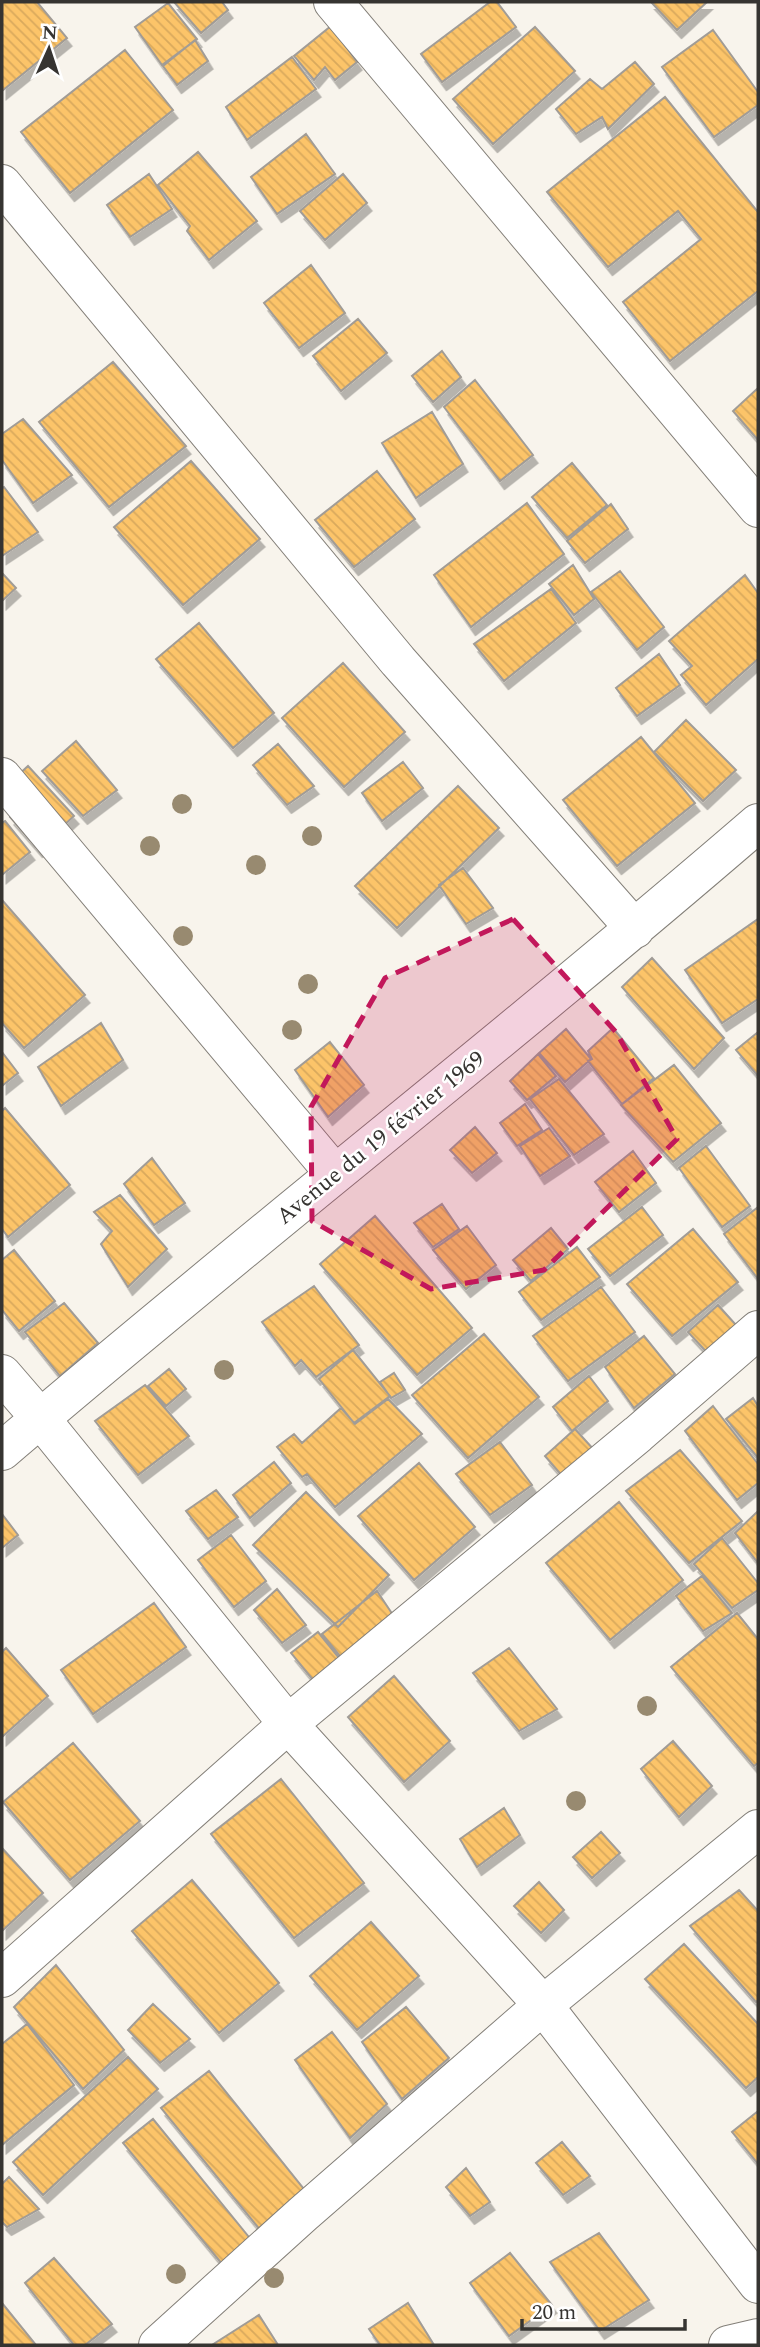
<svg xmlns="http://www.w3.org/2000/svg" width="760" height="2347" font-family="Spectral,serif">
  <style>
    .building { fill: url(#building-back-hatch); stroke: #a19c96; stroke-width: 2; filter: url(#shadow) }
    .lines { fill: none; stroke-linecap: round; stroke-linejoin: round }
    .minor-casing { stroke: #837f78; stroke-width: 40 }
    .minor { stroke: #fff; stroke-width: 38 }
    .tree { fill: #988a70 }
    .marked { fill: #c2185b; fill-opacity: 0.2; stroke: #c2185b; stroke-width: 5; stroke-dasharray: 14 9; stroke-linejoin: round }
    .labels { text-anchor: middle; stroke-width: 5; stroke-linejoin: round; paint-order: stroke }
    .street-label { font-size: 23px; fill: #363431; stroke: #fff }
  </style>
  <defs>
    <pattern id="building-back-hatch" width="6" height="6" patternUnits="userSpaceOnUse" patternTransform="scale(1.75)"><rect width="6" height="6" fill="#fcc469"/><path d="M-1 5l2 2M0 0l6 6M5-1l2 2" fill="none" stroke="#d9a95c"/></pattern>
    <filter id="shadow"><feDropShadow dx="4.5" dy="8" stdDeviation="0" flood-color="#0004"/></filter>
  </defs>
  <rect width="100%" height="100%" fill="#f8f4ec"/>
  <!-- building -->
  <path class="building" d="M 2,2 L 37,2 L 67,38 L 2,91 Z
    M 174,2 L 222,2 L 228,10 L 201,33 Z
    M 490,2 L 497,2 L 516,27 L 442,82 L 421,54 Z
    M 651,2 L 707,2 L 677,30 Z
    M 168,3 L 197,39 L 162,65 L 135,27 Z
    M 331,26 L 357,62 L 335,80 L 325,67 L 314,80 L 294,56 Z
    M 535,27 L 575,71 L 493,144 L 453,99 Z
    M 713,30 L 758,92 L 758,105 L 714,137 L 662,67 Z
    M 195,40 L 208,61 L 177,85 L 163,66 Z
    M 125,50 L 173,110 L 70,193 L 21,132 Z
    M 292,57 L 316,89 L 247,140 L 226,107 Z
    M 635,62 L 654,84 L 608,129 L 602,117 L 576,134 L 556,109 L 590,79 L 602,89 Z
    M 665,97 L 758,212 L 758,291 L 670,361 L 623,302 L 701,239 L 678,211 L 608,267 L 547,192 Z
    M 306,134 L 335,174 L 277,214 L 251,177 Z
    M 198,152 L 257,221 L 209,260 L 187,231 L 190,226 L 158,185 Z
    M 149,174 L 172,209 L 130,237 L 107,205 Z
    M 343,174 L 367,203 L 325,240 L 300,211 Z
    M 311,265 L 345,313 L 299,348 L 264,303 Z
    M 358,319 L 387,353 L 341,391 L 313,356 Z
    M 442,351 L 461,377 L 433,402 L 412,376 Z
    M 113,362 L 186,446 L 109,507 L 39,422 Z
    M 475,380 L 533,455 L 500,481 L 444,407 Z
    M 758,388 L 758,440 L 733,411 Z
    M 432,412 L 463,464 L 416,498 L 382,443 Z
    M 23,419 L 72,475 L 33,503 L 2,460 L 2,434 Z
    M 191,461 L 260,539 L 183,605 L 114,527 Z
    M 572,463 L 607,505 L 567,538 L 532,497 Z
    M 377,471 L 415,519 L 354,567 L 315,520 Z
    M 4,487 L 38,532 L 2,556 L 2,488 Z
    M 527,503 L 564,554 L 471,627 L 434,575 Z
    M 611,504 L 628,529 L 585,563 L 567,541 Z
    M 573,565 L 594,599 L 574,615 L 549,584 Z
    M 620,571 L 664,627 L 637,650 L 591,592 Z
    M 2,573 L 16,588 L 2,601 Z
    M 745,575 L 758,593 L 758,659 L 706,705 L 681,675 L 692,666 L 669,641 Z
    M 551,589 L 576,623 L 504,681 L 474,644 Z
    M 199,623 L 274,713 L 233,748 L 156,659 Z
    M 659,654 L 680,685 L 637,716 L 616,688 Z
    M 343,663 L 405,732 L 344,787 L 282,718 Z
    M 686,720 L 736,770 L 703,801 L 654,752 Z
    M 641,737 L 695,803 L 617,866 L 563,800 Z
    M 76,741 L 117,790 L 83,816 L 42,771 Z
    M 278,744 L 314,786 L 287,805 L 253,765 Z
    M 403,762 L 423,788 L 382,821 L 362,793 Z
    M 28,766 L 74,816 L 38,849 L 10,817 L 13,813 L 2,790 Z
    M 458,786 L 499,828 L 397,928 L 355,886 Z
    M 5,821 L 30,852 L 2,875 L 2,823 Z
    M 463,868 L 493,908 L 466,924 L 439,885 Z
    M 2,900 L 85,995 L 24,1048 L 2,1023 Z
    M 758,919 L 758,999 L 722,1023 L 685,970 Z
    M 652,958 L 724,1038 L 694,1069 L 622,987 Z
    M 101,1023 L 123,1060 L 61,1106 L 38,1067 Z
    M 613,1028 L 654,1078 L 622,1104 L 588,1061 L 592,1059 L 588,1051 Z
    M 566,1029 L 591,1059 L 565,1082 L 539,1053 Z
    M 758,1032 L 758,1076 L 736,1050 Z
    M 330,1042 L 364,1085 L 328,1117 L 295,1070 Z
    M 2,1052 L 18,1073 L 2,1086 Z
    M 538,1054 L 556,1076 L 527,1100 L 510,1081 Z
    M 674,1065 L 721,1123 L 673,1162 L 621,1105 Z
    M 559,1079 L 604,1134 L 574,1155 L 530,1099 Z
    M 525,1104 L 542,1130 L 517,1146 L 500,1123 Z
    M 5,1108 L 70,1185 L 8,1237 L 2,1229 L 2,1111 Z
    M 475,1127 L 497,1153 L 472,1173 L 450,1150 Z
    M 549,1128 L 570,1156 L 540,1176 L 520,1146 Z
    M 706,1146 L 750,1206 L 722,1227 L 679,1168 Z
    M 633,1151 L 656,1183 L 619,1212 L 595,1182 Z
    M 152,1158 L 185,1203 L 154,1225 L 124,1184 Z
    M 120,1195 L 167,1249 L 128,1287 L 101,1244 L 112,1231 L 94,1212 Z
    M 442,1204 L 459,1229 L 433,1247 L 414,1223 Z
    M 642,1207 L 663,1235 L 610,1276 L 588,1249 Z
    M 758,1207 L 758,1279 L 724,1234 Z
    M 375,1216 L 472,1328 L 417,1375 L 320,1264 Z
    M 467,1226 L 496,1265 L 466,1289 L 433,1250 Z
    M 551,1228 L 568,1249 L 531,1281 L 513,1260 Z
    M 693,1229 L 738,1282 L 672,1336 L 627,1284 Z
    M 577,1247 L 600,1277 L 541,1320 L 519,1292 Z
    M 14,1250 L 55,1301 L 19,1331 L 2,1310 L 2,1260 Z
    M 314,1286 L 359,1345 L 316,1377 L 301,1360 L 295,1366 L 262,1322 Z
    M 601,1287 L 635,1332 L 568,1381 L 533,1336 Z
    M 64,1303 L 98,1343 L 60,1376 L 25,1332 Z
    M 718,1305 L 744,1334 L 713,1359 L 688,1332 Z
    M 484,1334 L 539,1397 L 468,1458 L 412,1395 Z
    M 644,1336 L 675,1374 L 634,1408 L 605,1367 Z
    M 353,1350 L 390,1396 L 354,1423 L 319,1379 Z
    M 169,1369 L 186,1389 L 166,1406 L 148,1386 Z
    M 394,1373 L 405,1390 L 391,1398 L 380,1382 Z
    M 589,1376 L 608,1401 L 572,1431 L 553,1407 Z
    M 145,1385 L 189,1436 L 138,1475 L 95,1421 Z
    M 753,1398 L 758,1406 L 758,1458 L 726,1419 Z
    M 388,1399 L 422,1434 L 335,1507 L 307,1474 L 302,1477 L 277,1447 L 294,1434 L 302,1443 L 341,1408 L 355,1424 Z
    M 713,1406 L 758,1464 L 758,1483 L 737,1500 L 685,1431 Z
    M 575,1429 L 595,1451 L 564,1478 L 545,1456 Z
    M 500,1442 L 532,1485 L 490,1515 L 456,1474 Z
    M 680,1450 L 742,1521 L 689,1563 L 626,1491 Z
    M 274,1462 L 291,1483 L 250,1518 L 233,1495 Z
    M 419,1463 L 475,1527 L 414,1580 L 358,1516 Z
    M 216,1490 L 238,1517 L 208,1539 L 186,1511 Z
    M 306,1492 L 389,1575 L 338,1627 L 253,1545 Z
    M 619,1502 L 683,1580 L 610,1640 L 546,1563 Z
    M 758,1511 L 758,1563 L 735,1533 Z
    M 2,1514 L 18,1535 L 2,1548 Z
    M 231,1535 L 266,1581 L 234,1607 L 198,1560 Z
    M 722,1538 L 758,1583 L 758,1590 L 732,1608 L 694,1564 Z
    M 702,1576 L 732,1613 L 703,1631 L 676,1596 Z
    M 277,1589 L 306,1625 L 282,1643 L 254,1610 Z
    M 377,1591 L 395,1618 L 344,1661 L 322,1634 Z
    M 154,1603 L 186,1647 L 93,1714 L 61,1670 Z
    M 737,1613 L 758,1639 L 758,1763 L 754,1766 L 671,1667 Z
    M 318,1632 L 344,1664 L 318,1686 L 291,1653 Z
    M 6,1648 L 48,1696 L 2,1737 L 2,1652 Z
    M 509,1648 L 557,1709 L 519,1731 L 473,1673 Z
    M 394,1676 L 450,1741 L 404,1782 L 348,1717 Z
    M 673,1741 L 712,1786 L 679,1817 L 641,1769 Z
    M 73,1743 L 140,1821 L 70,1880 L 3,1802 Z
    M 281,1779 L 364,1883 L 294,1938 L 211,1834 Z
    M 504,1808 L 520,1835 L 477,1867 L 460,1839 Z
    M 601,1832 L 620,1853 L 592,1878 L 573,1857 Z
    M 2,1848 L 43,1893 L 2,1931 Z
    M 192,1880 L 279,1983 L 219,2033 L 132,1931 Z
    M 539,1882 L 564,1910 L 541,1933 L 514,1906 Z
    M 739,1890 L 758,1911 L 758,2000 L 756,2002 L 690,1926 Z
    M 371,1922 L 419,1976 L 357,2030 L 310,1976 Z
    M 684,1944 L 758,2024 L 758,2077 L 746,2088 L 645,1979 Z
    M 56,1965 L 124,2050 L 83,2089 L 14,2007 Z
    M 153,2004 L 190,2039 L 160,2063 L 128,2030 Z
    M 406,2007 L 449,2058 L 402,2099 L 362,2042 Z
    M 27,2024 L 74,2085 L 2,2145 L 2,2044 Z
    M 332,2032 L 387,2104 L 350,2138 L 295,2060 Z
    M 128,2057 L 158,2089 L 43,2195 L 13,2162 Z
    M 209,2071 L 308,2194 L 261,2231 L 161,2108 Z
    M 758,2111 L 758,2164 L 732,2132 Z
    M 153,2119 L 257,2247 L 227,2270 L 123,2143 Z
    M 562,2142 L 590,2176 L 563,2195 L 536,2163 Z
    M 466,2168 L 490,2202 L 470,2216 L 446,2187 Z
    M 9,2177 L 39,2209 L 7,2227 L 2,2222 L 2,2184 Z
    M 599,2233 L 649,2300 L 600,2331 L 550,2262 Z
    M 510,2253 L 552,2305 L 509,2336 L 470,2283 Z
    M 54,2258 L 112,2324 L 85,2345 L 74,2345 L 25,2283 Z
    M 2,2303 L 36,2345 L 2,2345 Z
    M 408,2303 L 434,2345 L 380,2345 L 369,2329 Z
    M 259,2315 L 278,2345 L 212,2345 Z"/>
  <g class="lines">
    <defs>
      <path id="minor" d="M 333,2 L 758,508
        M 2,184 L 398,661 L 635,929
        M 2,777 L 335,1174
        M 2,1374 L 40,1418 L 288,1724 L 543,2005 L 758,2284
        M 2,1451 C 251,1238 510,1037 758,823
        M 2,1978 L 288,1724 L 638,1434 L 758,1330
        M 158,2345 L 303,2214 L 543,2005 L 758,1829
        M 728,2345 L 758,2338"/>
    </defs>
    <!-- minor casing -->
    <use href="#minor" class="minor-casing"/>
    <!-- minor -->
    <use href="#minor" class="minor"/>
  </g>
  <!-- trees -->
  <g class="tree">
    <circle cx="182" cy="804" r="10"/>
    <circle cx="312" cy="836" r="10"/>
    <circle cx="150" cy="846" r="10"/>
    <circle cx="256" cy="865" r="10"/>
    <circle cx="183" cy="936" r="10"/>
    <circle cx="308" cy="984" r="10"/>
    <circle cx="292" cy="1030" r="10"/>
    <circle cx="224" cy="1370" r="10"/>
    <circle cx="647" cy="1706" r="10"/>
    <circle cx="576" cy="1801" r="10"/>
    <circle cx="176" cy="2274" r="10"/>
    <circle cx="274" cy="2278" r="10"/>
  </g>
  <!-- marked area -->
  <path class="marked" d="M 513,919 L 616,1032 L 677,1139 L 544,1270 L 431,1289 L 312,1221 L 311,1107 L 385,978 Z"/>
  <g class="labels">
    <!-- street labels -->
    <g class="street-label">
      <text transform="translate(380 1137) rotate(-39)" y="8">Avenue du 19 février 1969</text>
    </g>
  </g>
  <!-- border -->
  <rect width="760" height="2347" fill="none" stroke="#363431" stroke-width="7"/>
  <!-- north arrow -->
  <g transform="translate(49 49) rotate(3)" stroke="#ffffff" stroke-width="5" paint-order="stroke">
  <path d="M0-5L12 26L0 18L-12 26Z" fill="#363431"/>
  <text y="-10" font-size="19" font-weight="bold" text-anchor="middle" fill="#363431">N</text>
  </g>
  <!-- scale -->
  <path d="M522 2319v10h163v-10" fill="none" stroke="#363431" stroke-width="3.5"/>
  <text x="532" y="2319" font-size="21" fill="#363431" stroke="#ffffff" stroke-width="5" paint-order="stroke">20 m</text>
</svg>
